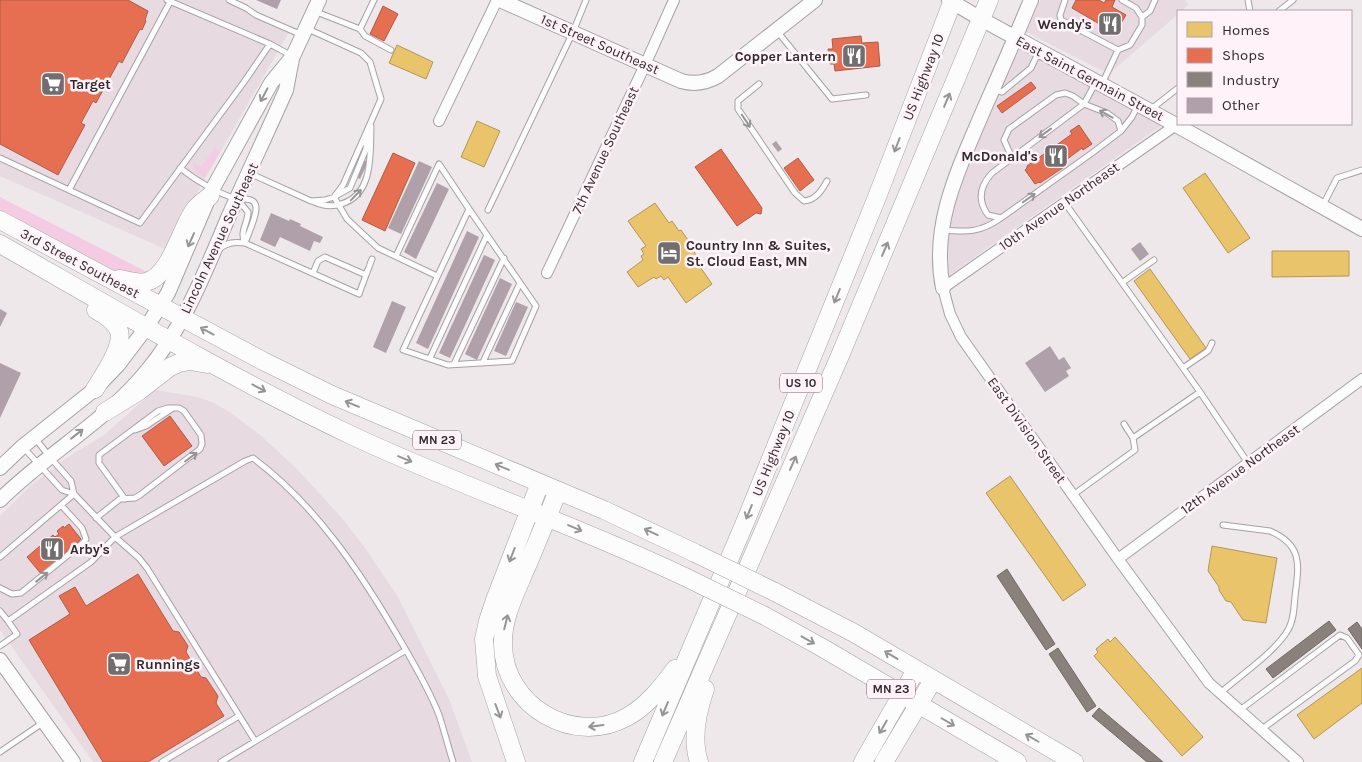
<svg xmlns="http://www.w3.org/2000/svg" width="1362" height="762" font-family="Karla,sans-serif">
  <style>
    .built { fill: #e7dae1 }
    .green { fill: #f5cbe4 }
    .homes { fill: #e9c46a; stroke: #b29658 }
    .shops { fill: #e76f51; stroke: #b05b46 }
    .industry { fill: #8a817c; stroke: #6f6865 }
    .building { fill: #afa0a9 }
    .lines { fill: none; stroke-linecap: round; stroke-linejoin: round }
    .lane-casing { stroke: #a5a1a4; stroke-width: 7 }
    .street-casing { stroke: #a5a1a4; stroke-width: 12 }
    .secondary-casing { stroke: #a5a1a4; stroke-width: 16 }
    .highway-casing { stroke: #a5a1a4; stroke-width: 19 }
    .lane { stroke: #fcfcfc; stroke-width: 5 }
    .street { stroke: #fcfcfc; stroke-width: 10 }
    .secondary { stroke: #fcfcfc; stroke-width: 14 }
    .highway { stroke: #fcfcfc; stroke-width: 18 }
    .highway-bridge-casing { stroke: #a5a1a4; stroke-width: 19; stroke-linecap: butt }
    .highway-bridge { stroke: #fcfcfc; stroke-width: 18 }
    .oneway { stroke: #969495 }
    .labels { text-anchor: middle; stroke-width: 5; stroke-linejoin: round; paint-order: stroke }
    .shield { fill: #fff2f9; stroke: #6e676b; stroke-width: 1 }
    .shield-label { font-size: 12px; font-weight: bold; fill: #302c2e }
    .poi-label { font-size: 14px; font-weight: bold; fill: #302c2e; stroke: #fff2f9; text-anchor: start }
    .street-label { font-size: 14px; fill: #302c2e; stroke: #fff2f9 }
  </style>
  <rect width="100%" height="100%" fill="#eee8eb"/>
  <!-- built -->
  <path class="built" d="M 0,0 L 223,0 L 289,32 L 165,249 L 0,176 Z
    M 1040,0 L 1185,0 L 1188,5 L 1181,11 L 1178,11 L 1178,14 L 1109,74 L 1026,32 Z
    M 1017,48 L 1162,125 L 948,276 L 945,257 L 953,196 Z
    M 155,390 L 198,397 L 214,403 L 231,413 L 259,434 L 297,469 L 342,518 L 365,548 L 398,597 L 449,699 L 472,762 L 93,762 L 0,630 L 0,516 L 29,487 L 65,459 L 104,435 Z"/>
  <!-- green -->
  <path class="green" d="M 215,148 L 220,152 L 204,177 L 195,171 L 193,165 L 194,163 L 201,167 Z
    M 0,197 L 147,272 L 148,275 L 123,275 L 0,210 Z"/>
  <!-- homes -->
  <path class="homes" d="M 397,45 L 433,62 L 426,79 L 389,63 Z
    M 477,121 L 500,131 L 484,167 L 461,157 Z
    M 1205,173 L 1250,238 L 1228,253 L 1183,188 Z
    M 655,203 L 669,223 L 672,221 L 679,231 L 681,230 L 695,250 L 694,252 L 701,262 L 698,264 L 712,284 L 686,303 L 668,277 L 664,280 L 661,276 L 656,279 L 654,277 L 638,287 L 627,272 L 643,260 L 641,256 L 644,254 L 641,249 L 646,246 L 628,221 Z
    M 1272,251 L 1349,251 L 1349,276 L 1272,277 Z
    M 1150,269 L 1206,348 L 1190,359 L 1134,281 Z
    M 1010,476 L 1086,585 L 1063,601 L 986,493 Z
    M 1212,546 L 1277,558 L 1266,623 L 1243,620 L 1231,602 L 1226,601 L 1219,590 L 1219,587 L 1208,571 Z
    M 1115,637 L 1203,737 L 1182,756 L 1094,656 L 1098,652 L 1096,649 L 1108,639 L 1110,642 Z
    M 1362,668 L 1362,703 L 1314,739 L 1297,715 Z"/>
  <!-- shops -->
  <path class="shops" d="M 0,0 L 128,0 L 148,11 L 145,20 L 146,21 L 142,30 L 140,29 L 122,63 L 119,61 L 96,103 L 93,101 L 81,123 L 85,125 L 58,175 L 0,144 Z
    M 1076,0 L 1099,0 L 1104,3 L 1106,0 L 1115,0 L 1112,7 L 1126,15 L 1115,33 L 1072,8 Z
    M 383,6 L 398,14 L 384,41 L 370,34 Z
    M 861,36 L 862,43 L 878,42 L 880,66 L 835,71 L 834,64 L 830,64 L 828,49 L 833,49 L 832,39 Z
    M 1031,82 L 1036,88 L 1002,113 L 997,106 Z
    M 1079,125 L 1092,144 L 1083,150 L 1082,148 L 1062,163 L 1064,167 L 1040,183 L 1039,182 L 1035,184 L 1025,170 L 1027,168 L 1027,166 L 1072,134 L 1070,131 Z
    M 721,149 L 762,208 L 761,214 L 756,213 L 737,226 L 695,167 Z
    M 393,153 L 415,163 L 385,231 L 362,220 Z
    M 798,158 L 814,180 L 800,191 L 784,168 Z
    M 170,416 L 192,446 L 164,466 L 142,436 Z
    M 69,524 L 81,539 L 77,543 L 78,545 L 72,550 L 70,548 L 66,551 L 68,553 L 42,575 L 27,557 L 53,535 L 55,537 L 59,534 L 57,531 L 63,526 L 64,528 Z
    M 138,574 L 173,631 L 179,632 L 188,646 L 186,652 L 201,677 L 206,678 L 218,696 L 216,703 L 224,716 L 148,762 L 103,762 L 29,640 L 70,614 L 59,596 L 75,587 L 86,606 Z"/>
  <!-- industry -->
  <path class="industry" d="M 1007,569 L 1055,644 L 1046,650 L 997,576 Z
    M 1329,621 L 1336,630 L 1273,678 L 1266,669 Z
    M 1357,622 L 1362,629 L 1362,649 L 1348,629 Z
    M 1058,648 L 1096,706 L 1087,712 L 1049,654 Z
    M 1099,708 L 1124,729 L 1163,762 L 1147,762 L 1092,716 Z"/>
  <!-- building -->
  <path class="building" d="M 256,0 L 281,0 L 277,9 Z
    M 776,141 L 782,149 L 778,152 L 772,144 Z
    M 360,158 L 368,162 L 360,179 L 352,175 Z
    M 419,161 L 432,167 L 401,234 L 388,228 Z
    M 437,183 L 449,189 L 416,259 L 404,252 Z
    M 271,213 L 289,221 L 290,219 L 301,224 L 300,226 L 323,237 L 320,243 L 314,241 L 310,251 L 280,237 L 275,247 L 260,240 Z
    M 467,231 L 479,237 L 428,349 L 416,343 Z
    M 1140,242 L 1149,254 L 1140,261 L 1131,249 Z
    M 484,255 L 495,260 L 450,358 L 439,353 Z
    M 500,278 L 512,284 L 477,360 L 465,354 Z
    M 392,301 L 406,307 L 386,353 L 373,347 Z
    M 516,302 L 528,307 L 506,356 L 494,351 Z
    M 0,309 L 7,313 L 0,327 Z
    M 1050,346 L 1059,360 L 1064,357 L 1071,368 L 1066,371 L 1069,376 L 1045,392 L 1025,363 Z
    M 0,363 L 21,373 L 0,418 Z"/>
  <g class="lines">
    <defs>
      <path id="lane" d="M 167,0 L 270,44 L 292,56
        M 229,0 L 246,8 L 256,15 L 302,35
        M 1065,0 L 1060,15 L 1061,20 L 1118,50
        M 1248,0 L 1250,11
        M 314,11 L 360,29 L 374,0
        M 1279,11 L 1293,0
        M 1142,17 L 1150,11 L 1155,0
        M 360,29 L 365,36 L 391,50
        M 777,31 L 832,99 L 866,95
        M 1096,82 L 1084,104 L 992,173 C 980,186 977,200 988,215 L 1001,218 L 1092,153 L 1121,131 L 1132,117 L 1138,105
        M 759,84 L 738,101 L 738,109 L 795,193 L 804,201 C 816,200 822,190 827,181
        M 1102,84 L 1118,50 L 1130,45 L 1142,25 L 1142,17 L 1136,8 L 1122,0
        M 993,90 L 1002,92 L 1031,68 L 1039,51
        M 1150,110 L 1178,88
        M 367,135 L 366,149 L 350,188 L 334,197 L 347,219 L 378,248 L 437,276
        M 0,158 L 140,223 L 244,82 L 270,44
        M 1012,158 L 1004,140 L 1009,129 L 1056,95 L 1065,93 L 1073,96 L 1084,104 L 1107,113 L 1118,121 L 1121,131
        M 180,168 C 197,181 213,191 233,198 C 241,201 254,195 256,207 C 257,216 248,234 245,243
        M 249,173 L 311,201 L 325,200 L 334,197 L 343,185 L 381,99 L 370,62 L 361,53 L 308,29
        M 69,190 L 170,2
        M 238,200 L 248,212 C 248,223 239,232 245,243
        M 314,202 C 323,206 332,207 341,204 C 374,195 370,153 371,126
        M 1065,203 L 1183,368 L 1208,351 L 1212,343
        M 1323,205 L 1337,178 L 1362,170
        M 469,209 L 536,306 L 512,361 L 448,365 L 403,350 Z
        M 488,210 L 573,32 L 586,0
        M 942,230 C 967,232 980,233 1001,218
        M 219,249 C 228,242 234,242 245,243 L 359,294 L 366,275 L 325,257 L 318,261 L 313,273
        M 396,256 L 439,164 L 469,209
        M 366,275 L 372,259
        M 1123,282 L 1154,260
        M 430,358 L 487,235
        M 483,362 L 520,283
        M 454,364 L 504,258
        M 1200,392 L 1248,463
        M 1124,424 L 1133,438 L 1200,392 L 1183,368
        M 135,430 L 146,426 L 173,408
        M 35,438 L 49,456 L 71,481 L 74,494
        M 23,447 L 62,490 L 74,494 L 115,537 L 139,558 L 147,568 L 255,741
        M 1073,495 L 1135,450 L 1133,438
        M 96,518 L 120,499 L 135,498 L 140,495 L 200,449 L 202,444 L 201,435 L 184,411 L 179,408 L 168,408 L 158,411 L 99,455 L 99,463 L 125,499
        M 0,557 L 74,494
        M 0,588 L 12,594 L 21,593 L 83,543 L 86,539 L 82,528 L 61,505
        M 0,611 L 8,621 L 91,562 L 115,537 L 245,461 L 253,458 C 316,505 361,573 400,640 C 414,664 429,689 439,715 C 444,730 448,746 453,762
        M 0,646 L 17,634 L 8,621
        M 1220,693 C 1241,675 1275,652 1288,630 C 1294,620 1294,607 1295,596 C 1299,565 1303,545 1270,531 L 1223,525
        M 1240,710 L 1340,635 L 1347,638 L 1359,655 L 1355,661 L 1262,729
        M 0,752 L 44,722
        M 162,762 L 239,716
        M 221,762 L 406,650"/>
      <path id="street" d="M 439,121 L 497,0
        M 1176,125 L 943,288 L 950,314 L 961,337 L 1118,559 L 1209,683 L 1298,762
        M 547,273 L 645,65 L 674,0
        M 1118,559 L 1362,379"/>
      <path id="secondary" d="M 500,0 L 681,81 C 695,85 706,83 718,76 L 815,0
        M 949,0 L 981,19 L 1176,125 L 1362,229
        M 943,288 C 930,224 960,166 984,109 C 1000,73 1016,36 1031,0
        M 0,468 L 22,447 L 95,389 L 118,365 L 146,328 L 168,293 L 212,190 L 271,83 L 293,56 L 319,0
        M 0,500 C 46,454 105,422 146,372 C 184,327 205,272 228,218 C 247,175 267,133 286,90 L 292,59
        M 0,660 L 73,762"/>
      <path id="highway" d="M 0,220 L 263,361 L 332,395 L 604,510 L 695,553
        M 0,244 C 116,310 232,379 353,436 C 462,487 576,525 685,577
        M 119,279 C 127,280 138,284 146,282 C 171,276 181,227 195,209 C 199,204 205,200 210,196
        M 95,389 C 103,376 124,346 119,331 C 115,321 105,315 96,310
        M 105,412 L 139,391 L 170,367 L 179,363 L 190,361 L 207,364
        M 558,491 C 547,517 537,543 526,568 C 516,592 502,618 503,645 C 504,705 573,747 627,717 C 647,706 662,687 675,669
        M 773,591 L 854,633 L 1074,762
        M 765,616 L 821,647 L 1017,762
        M 516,762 L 487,676 L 484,639 L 488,621 L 495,600 L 540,483
        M 643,762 L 746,520 L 877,197 L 953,0
        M 663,762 L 839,358 L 989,0
        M 699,762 C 691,738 697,712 705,689
        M 863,762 L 916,670
        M 884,762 L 933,680"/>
    </defs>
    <!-- lane casing -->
    <use href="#lane" class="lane-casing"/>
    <!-- street casing -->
    <use href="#street" class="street-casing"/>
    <!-- secondary casing -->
    <use href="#secondary" class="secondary-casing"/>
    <!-- highway casing -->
    <use href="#highway" class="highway-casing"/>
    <!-- lane -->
    <use href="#lane" class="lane"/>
    <!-- street -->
    <use href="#street" class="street"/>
    <!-- secondary -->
    <use href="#secondary" class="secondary"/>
    <!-- highway -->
    <use href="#highway" class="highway"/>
    <defs>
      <path id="highway-bridge" d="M 695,553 L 773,591
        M 685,577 L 765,616"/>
    </defs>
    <!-- highway-bridge casing -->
    <use href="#highway-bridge" class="highway-bridge-casing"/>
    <!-- highway-bridge -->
    <use href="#highway-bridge" class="highway-bridge"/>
  </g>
  <!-- one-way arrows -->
  <defs><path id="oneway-shaft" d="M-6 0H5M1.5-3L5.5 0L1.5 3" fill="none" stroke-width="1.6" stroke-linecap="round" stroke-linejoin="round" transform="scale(1.25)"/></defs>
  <g class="oneway">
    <use href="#oneway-shaft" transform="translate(264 95) rotate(118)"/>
    <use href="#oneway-shaft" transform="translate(947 100) rotate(-67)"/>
    <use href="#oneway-shaft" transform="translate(1106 114) rotate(-151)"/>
    <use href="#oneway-shaft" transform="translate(746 121) rotate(56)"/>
    <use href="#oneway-shaft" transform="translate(1045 133) rotate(144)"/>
    <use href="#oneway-shaft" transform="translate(897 145) rotate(111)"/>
    <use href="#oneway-shaft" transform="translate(356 195) rotate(-46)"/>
    <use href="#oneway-shaft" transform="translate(1029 198) rotate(-35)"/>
    <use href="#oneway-shaft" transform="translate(191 240) rotate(114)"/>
    <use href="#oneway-shaft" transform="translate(885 249) rotate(-67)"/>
    <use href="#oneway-shaft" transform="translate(837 296) rotate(112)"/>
    <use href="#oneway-shaft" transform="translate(207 331) rotate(-152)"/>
    <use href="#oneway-shaft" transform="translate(259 388) rotate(28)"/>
    <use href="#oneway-shaft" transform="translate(352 404) rotate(-157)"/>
    <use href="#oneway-shaft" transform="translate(77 434) rotate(-38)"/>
    <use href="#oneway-shaft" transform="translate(191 457) rotate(-37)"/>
    <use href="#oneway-shaft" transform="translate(405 459) rotate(22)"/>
    <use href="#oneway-shaft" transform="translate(793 463) rotate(-66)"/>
    <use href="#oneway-shaft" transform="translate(502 467) rotate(-157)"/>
    <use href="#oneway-shaft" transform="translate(749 512) rotate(112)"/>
    <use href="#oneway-shaft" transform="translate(575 528) rotate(23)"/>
    <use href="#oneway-shaft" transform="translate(651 532) rotate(-155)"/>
    <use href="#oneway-shaft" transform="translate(512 555) rotate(111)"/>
    <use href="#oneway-shaft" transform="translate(42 577) rotate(-38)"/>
    <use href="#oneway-shaft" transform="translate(506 622) rotate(-76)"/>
    <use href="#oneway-shaft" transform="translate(808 640) rotate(29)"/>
    <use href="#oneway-shaft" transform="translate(891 655) rotate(-149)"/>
    <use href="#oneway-shaft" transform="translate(665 709) rotate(113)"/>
    <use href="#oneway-shaft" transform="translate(498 711) rotate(69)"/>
    <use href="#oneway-shaft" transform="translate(948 722) rotate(30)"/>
    <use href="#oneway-shaft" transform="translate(596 726) rotate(173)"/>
    <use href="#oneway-shaft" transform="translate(883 727) rotate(120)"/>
    <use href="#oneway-shaft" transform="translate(1032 738) rotate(-150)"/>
  </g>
  <!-- icons -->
  <defs>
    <symbol id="restaurant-square" viewBox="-11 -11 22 22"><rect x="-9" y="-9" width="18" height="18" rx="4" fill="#726e70" stroke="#fff2f9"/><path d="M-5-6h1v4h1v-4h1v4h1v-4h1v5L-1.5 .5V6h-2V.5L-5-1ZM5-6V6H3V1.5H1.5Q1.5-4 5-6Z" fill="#fff"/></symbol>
    <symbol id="supermarket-square" viewBox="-11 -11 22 22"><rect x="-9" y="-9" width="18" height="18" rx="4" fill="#726e70" stroke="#fff2f9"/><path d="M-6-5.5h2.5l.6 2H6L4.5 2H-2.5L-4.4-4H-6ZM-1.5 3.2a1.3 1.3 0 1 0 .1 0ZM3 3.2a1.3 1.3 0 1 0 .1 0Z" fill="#fff"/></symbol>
    <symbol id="hotel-square" viewBox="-11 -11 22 22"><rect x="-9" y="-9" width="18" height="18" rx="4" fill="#726e70" stroke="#fff2f9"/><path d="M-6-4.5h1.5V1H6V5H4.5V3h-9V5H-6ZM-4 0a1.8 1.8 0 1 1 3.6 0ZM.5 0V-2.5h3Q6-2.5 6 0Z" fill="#fff"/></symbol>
  </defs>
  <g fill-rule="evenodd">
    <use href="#restaurant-square" x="1096" y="10" width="28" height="28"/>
    <use href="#restaurant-square" x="840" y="42" width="28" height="28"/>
    <use href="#supermarket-square" x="39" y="70" width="28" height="28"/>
    <use href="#restaurant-square" x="1042" y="142" width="28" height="28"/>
    <use href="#hotel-square" x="655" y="239" width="28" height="28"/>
    <use href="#restaurant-square" x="38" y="535" width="28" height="28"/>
    <use href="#supermarket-square" x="105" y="650" width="28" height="28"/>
  </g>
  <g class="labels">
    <!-- shield labels -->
    <g class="shield">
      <rect x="780" y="373.5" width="42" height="19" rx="4"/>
      <rect x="413" y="430.5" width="48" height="19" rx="4"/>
      <rect x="867" y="679.5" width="48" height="19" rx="4"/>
    </g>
    <g class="shield-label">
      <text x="801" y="387">US 10</text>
      <text x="437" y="444">MN 23</text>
      <text x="891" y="693">MN 23</text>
    </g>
    <!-- poi labels -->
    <g class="poi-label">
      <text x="1092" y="29" text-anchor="end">Wendy's</text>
      <text x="836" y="61" text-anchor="end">Copper Lantern</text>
      <text x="70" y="89">Target</text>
      <text x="1038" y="161" text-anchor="end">McDonald's</text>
      <text x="686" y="250">Country Inn &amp; Suites,<tspan x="686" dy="16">St. Cloud East, MN</tspan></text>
      <text x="70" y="554">Arby's</text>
      <text x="136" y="669">Runnings</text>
    </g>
    <!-- street labels -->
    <g class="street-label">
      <text transform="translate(600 44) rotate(24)" y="5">1st Street Southeast</text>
      <text transform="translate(923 77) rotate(-69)" y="5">US Highway 10</text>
      <text transform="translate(1090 78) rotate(28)" y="5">East Saint Germain Street</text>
      <text transform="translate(605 150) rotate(-65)" y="5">7th Avenue Southeast</text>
      <text transform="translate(1059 206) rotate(-35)" y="5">10th Avenue Northeast</text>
      <text transform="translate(219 238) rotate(-65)" y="5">Lincoln Avenue Southeast</text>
      <text transform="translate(80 263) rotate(28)" y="5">3rd Street Southeast</text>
      <text transform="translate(1027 430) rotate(55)" y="5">East Division Street</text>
      <text transform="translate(773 453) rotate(-68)" y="5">US Highway 10</text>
      <text transform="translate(1240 469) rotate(-36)" y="5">12th Avenue Northeast</text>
    </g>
  </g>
  <!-- legend -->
  <rect x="1177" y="10" width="175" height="115" fill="#fff2f9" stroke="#aca3a8"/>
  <rect x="1187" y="22" width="25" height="15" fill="#e9c46a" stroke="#aca3a8"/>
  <text x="1222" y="35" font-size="15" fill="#302c2e">Homes</text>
  <rect x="1187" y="48" width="25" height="15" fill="#e76f51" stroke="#aca3a8"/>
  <text x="1222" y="60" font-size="15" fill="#302c2e">Shops</text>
  <rect x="1187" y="72" width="25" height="15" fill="#8a817c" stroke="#aca3a8"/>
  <text x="1222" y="85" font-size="15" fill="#302c2e">Industry</text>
  <rect x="1187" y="98" width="25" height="15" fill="#afa0a9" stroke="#aca3a8"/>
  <text x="1222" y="110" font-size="15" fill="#302c2e">Other</text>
</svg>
